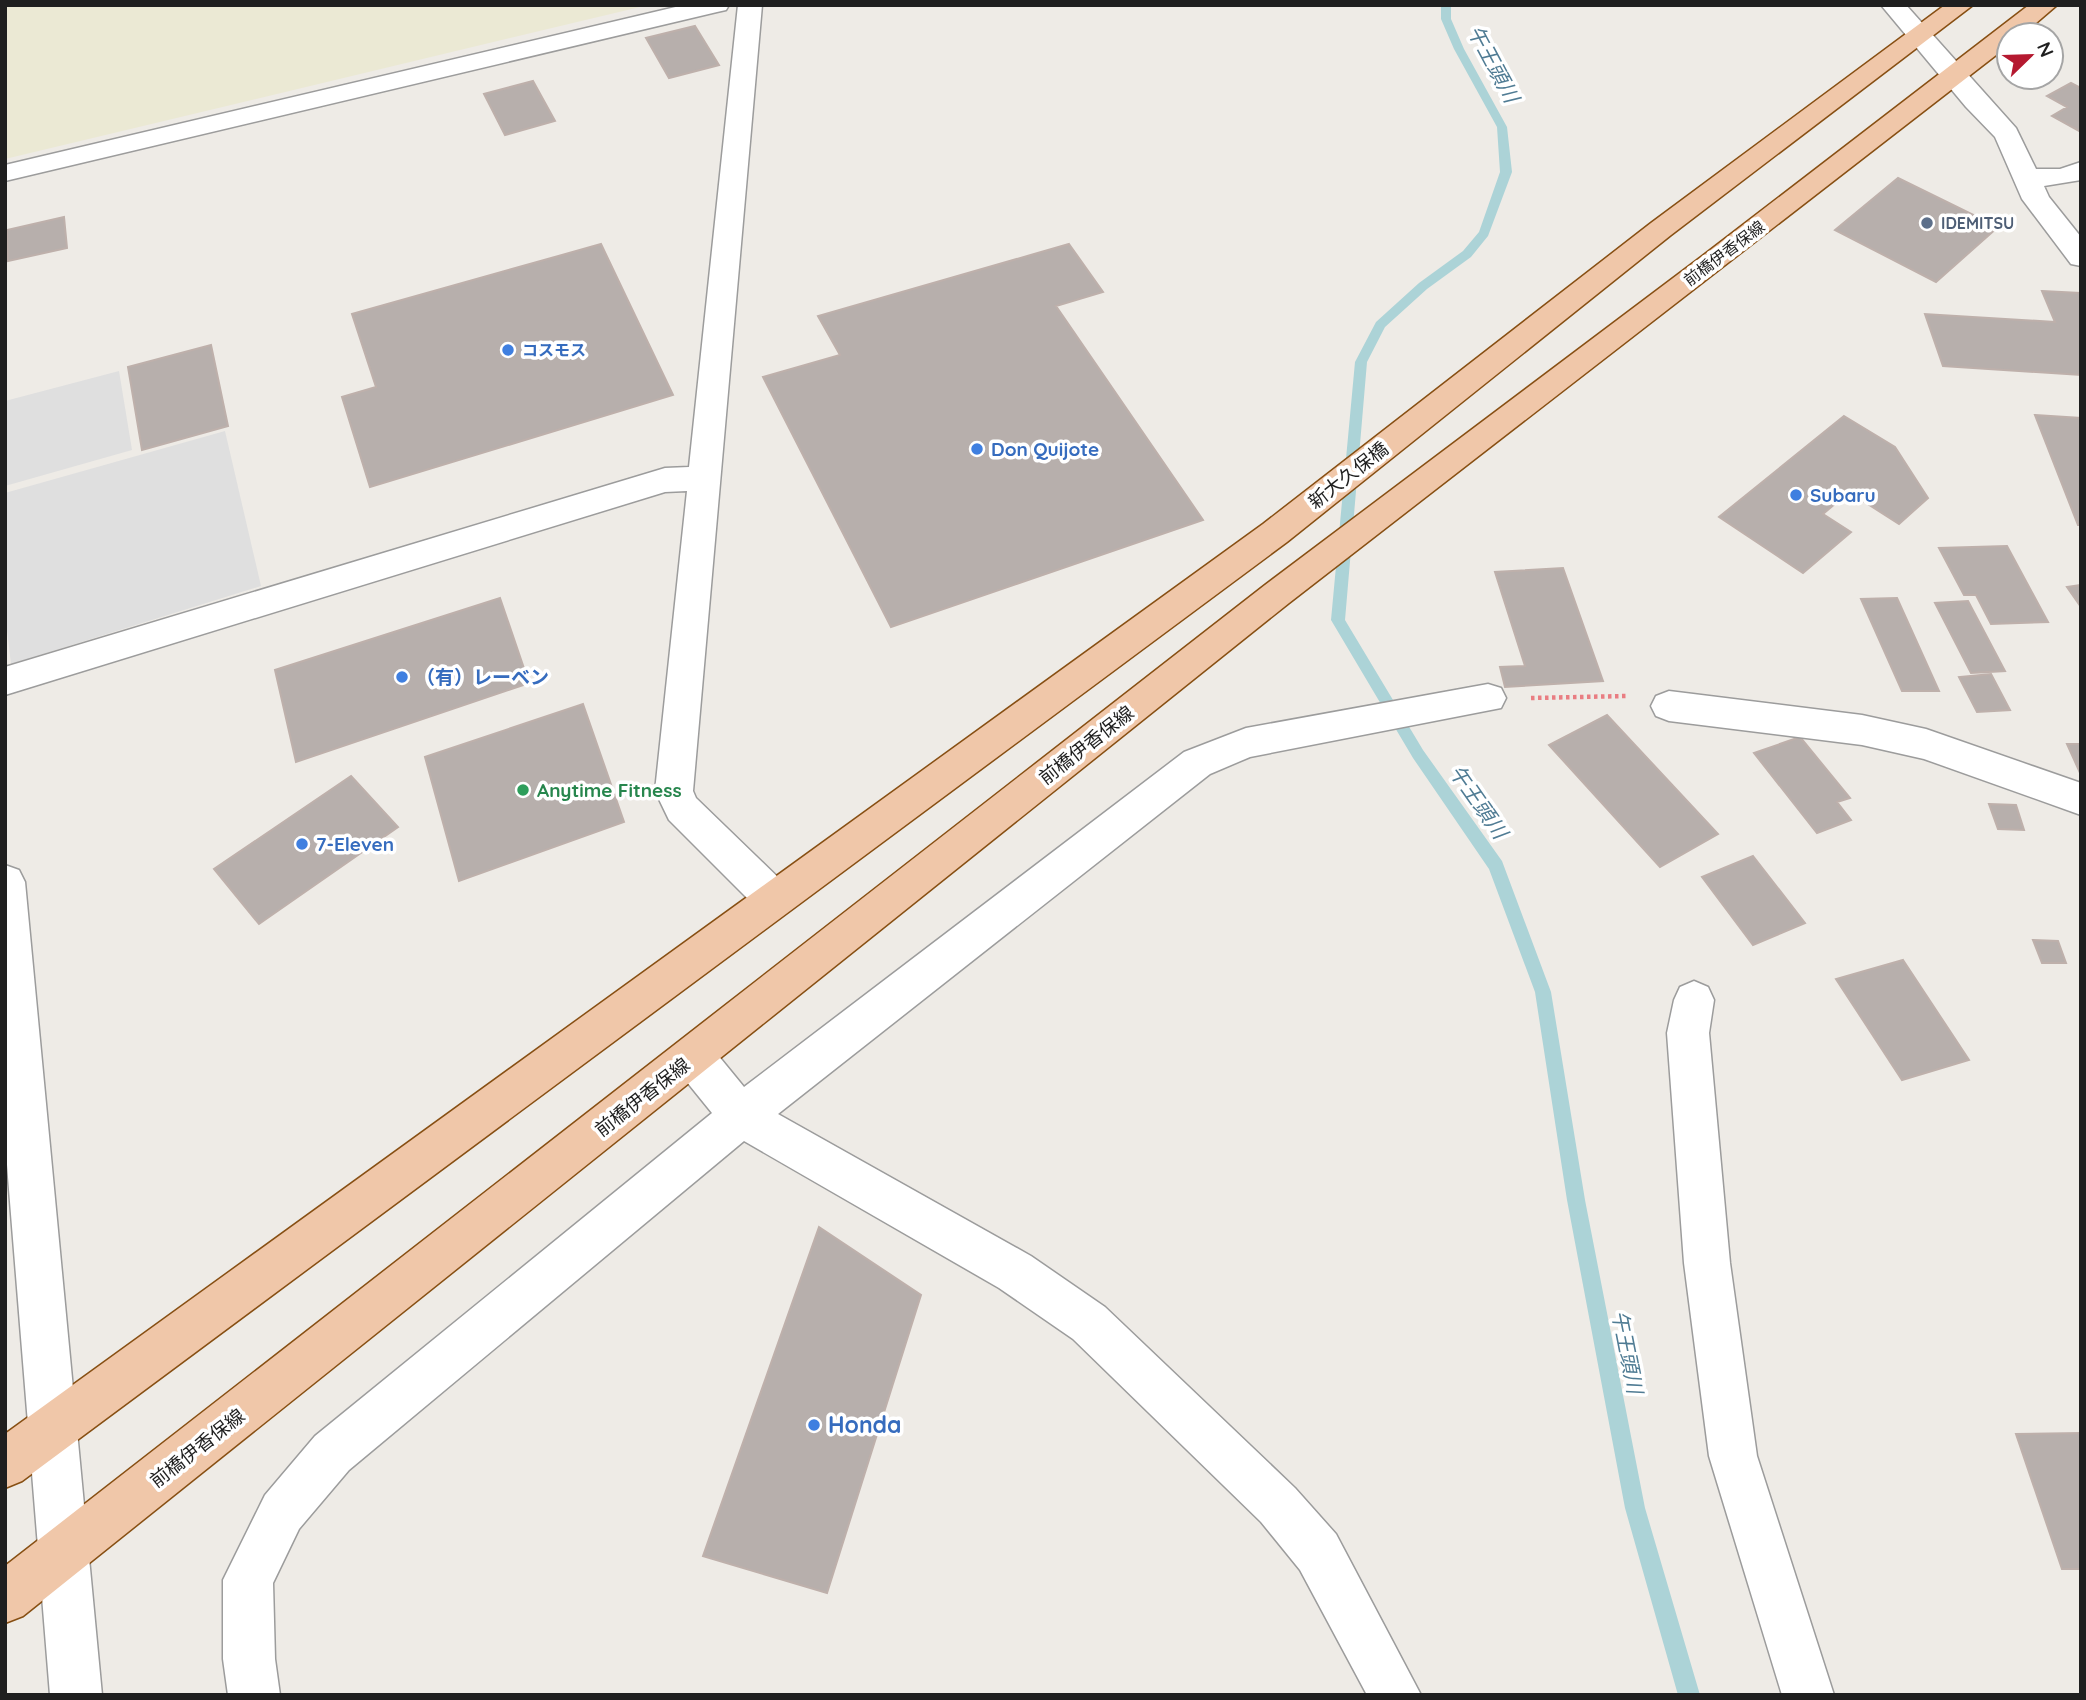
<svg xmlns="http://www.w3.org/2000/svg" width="2086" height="1700" font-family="Quicksand,'Noto Sans JP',sans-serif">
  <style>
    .farmland { fill: #ebe9d4 }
    .parking { fill: #dfdfdf }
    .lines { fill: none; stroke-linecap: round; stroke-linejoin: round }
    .stream { fill: #acd3d7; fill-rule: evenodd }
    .building { fill: #b7afac; stroke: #beb0ab; stroke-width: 2 }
    .minor-casing { stroke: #9c9c9c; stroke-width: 3 }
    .major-casing { stroke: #874f13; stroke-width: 3 }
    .path { stroke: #e97d82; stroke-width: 4.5; stroke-dasharray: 3.5 3.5; stroke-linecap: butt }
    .minor { fill: #fff; fill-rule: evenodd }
    .major { fill: #f0c7a9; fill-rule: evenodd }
    .service-dot { fill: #5c6f8a; stroke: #fff; stroke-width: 2.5 }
    .shop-dot { fill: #3f7fe0; stroke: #fff; stroke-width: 2.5 }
    .leisure-dot { fill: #2e9e5b; stroke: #fff; stroke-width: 2.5 }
    .labels { text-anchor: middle; stroke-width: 7; stroke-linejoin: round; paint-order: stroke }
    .far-service-label { font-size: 16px; font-weight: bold; fill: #4e5e75; stroke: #fff; text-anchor: start }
    .far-street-label { font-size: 16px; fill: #1f1f1f; stroke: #fff }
    .far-shop-label { font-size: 16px; font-weight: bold; fill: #366cbe; stroke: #fff; text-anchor: start }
    .shop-label { font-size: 19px; font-weight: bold; fill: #366cbe; stroke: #fff; text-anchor: start }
    .street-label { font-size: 19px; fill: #1f1f1f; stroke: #fff }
    .leisure-label { font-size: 19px; font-weight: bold; fill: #27864d; stroke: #fff; text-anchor: start }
    .water-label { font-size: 21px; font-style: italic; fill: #507c94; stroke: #fff }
    .near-shop-label { font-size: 23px; font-weight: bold; fill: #366cbe; stroke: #fff; text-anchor: start }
  </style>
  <rect width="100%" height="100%" fill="#eeebe6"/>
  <!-- farmland -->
  <path class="farmland" d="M 5,5 L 640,5 L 640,7 L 5,159 Z"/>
  <!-- parking -->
  <path class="parking" d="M 119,371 L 132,450 L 5,486 L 5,401 Z
    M 225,431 L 261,586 L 11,664 L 5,613 L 5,493 Z"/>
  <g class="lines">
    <!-- stream -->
    <path class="stream" d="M 1441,5 L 1451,5 L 1451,19 L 1464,49 L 1507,127 L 1512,172 L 1488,236 L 1471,257 L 1427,289 L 1385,327 L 1367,362 L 1345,620 L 1423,750 L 1502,861 L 1551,992 L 1585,1200 L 1645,1508 L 1700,1695 L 1678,1695 L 1625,1508 L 1567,1200 L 1535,992 L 1489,869 L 1413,758 L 1331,620 L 1355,362 L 1376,322 L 1419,283 L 1463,251 L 1479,232 L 1500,172 L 1497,127 L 1454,49 L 1441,19 Z"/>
  </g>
  <!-- building -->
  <path class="building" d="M 695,26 L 719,65 L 669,78 L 646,38 Z
    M 533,81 L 555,121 L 505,135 L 484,94 Z
    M 2071,83 L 2081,88 L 2081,132 L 2052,116 L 2067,107 L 2047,96 Z
    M 1898,178 L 1998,227 L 1936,282 L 1835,230 Z
    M 64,217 L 67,248 L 8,261 L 7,230 Z
    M 601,244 L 673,395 L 370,487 L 342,397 L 376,387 L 352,314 Z
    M 1069,244 L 1103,292 L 1056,306 L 1203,520 L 891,627 L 763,377 L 840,355 L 818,316 Z
    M 2042,291 L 2080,293 L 2081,375 L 1943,366 L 1925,314 L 2055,322 Z
    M 211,345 L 228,426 L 142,450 L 128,367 Z
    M 2035,415 L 2081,418 L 2081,525 L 2078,525 Z
    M 1844,416 L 1895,447 L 1928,498 L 1899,524 L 1849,492 L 1823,514 L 1851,532 L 1803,573 L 1719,517 Z
    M 2007,546 L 2048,622 L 1991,624 L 1976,595 L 1964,595 L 1939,548 Z
    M 1563,568 L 1603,681 L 1505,687 L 1500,667 L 1525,666 L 1495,572 Z
    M 2081,585 L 2081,607 L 2067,587 Z
    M 500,598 L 529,683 L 296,762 L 275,670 Z
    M 1897,598 L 1939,691 L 1902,691 L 1861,599 Z
    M 1968,601 L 2005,671 L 1971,673 L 1935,603 Z
    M 1991,674 L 2010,710 L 1977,712 L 1959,677 Z
    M 583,704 L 624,822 L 459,881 L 425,757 Z
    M 1607,715 L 1718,834 L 1660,867 L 1549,745 Z
    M 1800,737 L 1850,798 L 1837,802 L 1851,820 L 1817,833 L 1754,753 Z
    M 2067,744 L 2081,744 L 2081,775 Z
    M 351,776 L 398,827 L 259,924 L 214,869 Z
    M 1989,804 L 2016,805 L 2024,830 L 1998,829 Z
    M 1753,856 L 1805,923 L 1753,945 L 1702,877 Z
    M 2033,940 L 2058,941 L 2066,963 L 2042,963 Z
    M 1903,960 L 1969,1060 L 1902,1080 L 1836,979 Z
    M 819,1227 L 921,1295 L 827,1593 L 703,1556 Z
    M 2081,1433 L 2081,1569 L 2062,1569 L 2016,1434 Z"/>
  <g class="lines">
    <defs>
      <path id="minor" d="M 684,5 L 729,5 L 726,10 L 717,12 L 5,181 L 5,165 Z
        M 738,5 L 762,5 L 693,791 L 696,798 L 788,887 L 794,899 L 788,911 L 774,916 L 760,911 L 669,820 L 655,791 L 687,491 L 665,492 L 5,695 L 5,667 L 665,468 L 689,467 Z
        M 1881,5 L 1906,5 L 2016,128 L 2036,169 L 2060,169 L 2081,162 L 2081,180 L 2044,186 L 2049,197 L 2081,237 L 2081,266 L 2071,264 L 2022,199 L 1995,137 L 1966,107 Z
        M 1488,684 L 1501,688 L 1506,698 L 1501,708 L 1250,757 L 1210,774 L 778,1114 L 1031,1256 L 1105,1307 L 1295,1488 L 1336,1534 L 1421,1695 L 1367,1695 L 1300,1570 L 1261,1522 L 1073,1339 L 999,1288 L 744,1141 L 349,1470 L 299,1529 L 273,1583 L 275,1659 L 280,1695 L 228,1695 L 223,1659 L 223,1580 L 265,1495 L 315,1436 L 712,1113 L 678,1071 L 672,1057 L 678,1043 L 693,1037 L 708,1043 L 744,1087 L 1184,752 L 1246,728 Z
        M 1669,691 L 1862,715 L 1926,729 L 2081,783 L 2081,815 L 1924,759 L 1862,745 L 1669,721 L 1656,716 L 1651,706 L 1656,696 Z
        M 5,865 L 19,870 L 25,882 L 102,1695 L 50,1695 L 5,1140 Z
        M 1694,981 L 1708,987 L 1714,1000 L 1709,1033 L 1730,1263 L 1757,1456 L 1834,1695 L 1782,1695 L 1709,1456 L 1684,1263 L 1667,1033 L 1674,1000 L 1680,987 Z"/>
      <path id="major" d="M 1945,5 L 1973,5 L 1671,235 L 1287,542 L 22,1481 L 5,1488 L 5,1434 L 1263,524 L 1651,223 Z
        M 2029,5 L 2057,5 L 2022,35 L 2009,35 L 2009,45 L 1289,603 L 23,1616 L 5,1623 L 5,1566 L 1265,585 L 1705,254 Z"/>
    </defs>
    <!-- minor casing -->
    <use href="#minor" class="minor-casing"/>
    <!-- major casing -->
    <use href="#major" class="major-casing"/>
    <!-- path -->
    <path class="path" d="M 1531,698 L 1627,696"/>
    <!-- minor -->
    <use href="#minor" class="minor"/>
    <!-- major -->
    <use href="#major" class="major"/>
  </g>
  <!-- markers -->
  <circle class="service-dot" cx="1927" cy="223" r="7"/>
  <g class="shop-dot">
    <circle cx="508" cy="350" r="7"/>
    <circle cx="977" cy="449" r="7"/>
    <circle cx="1796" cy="495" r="7"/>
    <circle cx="402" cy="677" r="7"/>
    <circle cx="302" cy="844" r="7"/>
    <circle cx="814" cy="1425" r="7"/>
  </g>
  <circle class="leisure-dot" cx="523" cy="790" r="7"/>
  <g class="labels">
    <!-- far-service labels -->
    <g class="far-service-label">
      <text x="1941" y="229">IDEMITSU</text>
    </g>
    <!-- far-street labels -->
    <g class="far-street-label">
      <text transform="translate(1724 253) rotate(-37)" y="6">前橋伊香保線</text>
    </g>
    <!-- far-shop labels -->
    <g class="far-shop-label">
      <text x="522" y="356">コスモス</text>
    </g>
    <!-- shop labels -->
    <g class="shop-label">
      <text x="991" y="456">Don Quijote</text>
      <text x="1810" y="502">Subaru</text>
      <text x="416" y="684">（有）レーベン</text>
      <text x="316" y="851">7-Eleven</text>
    </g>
    <!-- street labels -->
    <g class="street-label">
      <text transform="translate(1348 475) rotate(-38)" y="7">新大久保橋</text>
      <text transform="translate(1086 745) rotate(-38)" y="7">前橋伊香保線</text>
      <text transform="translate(642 1097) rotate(-38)" y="7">前橋伊香保線</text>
      <text transform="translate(197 1448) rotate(-38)" y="7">前橋伊香保線</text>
    </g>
    <!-- leisure labels -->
    <g class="leisure-label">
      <text x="537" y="797">Anytime Fitness</text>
    </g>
    <!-- water labels -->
    <g class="water-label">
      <text transform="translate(1493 64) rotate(62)" y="7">午王頭川</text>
      <text transform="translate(1478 802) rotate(55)" y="7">午王頭川</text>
      <text transform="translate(1627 1352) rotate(79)" y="7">午王頭川</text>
    </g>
    <!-- near-shop labels -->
    <g class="near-shop-label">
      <text x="828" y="1433">Honda</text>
    </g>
  </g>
  <!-- border -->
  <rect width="2086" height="1700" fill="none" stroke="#1f1f1f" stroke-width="14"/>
  <!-- north arrow -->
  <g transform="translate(2030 56) rotate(67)"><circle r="33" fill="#ffffff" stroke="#a5a5a5" stroke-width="2"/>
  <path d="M0-5L12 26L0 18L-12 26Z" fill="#b51930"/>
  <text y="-10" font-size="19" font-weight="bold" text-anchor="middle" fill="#1f1f1f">N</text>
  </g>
</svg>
